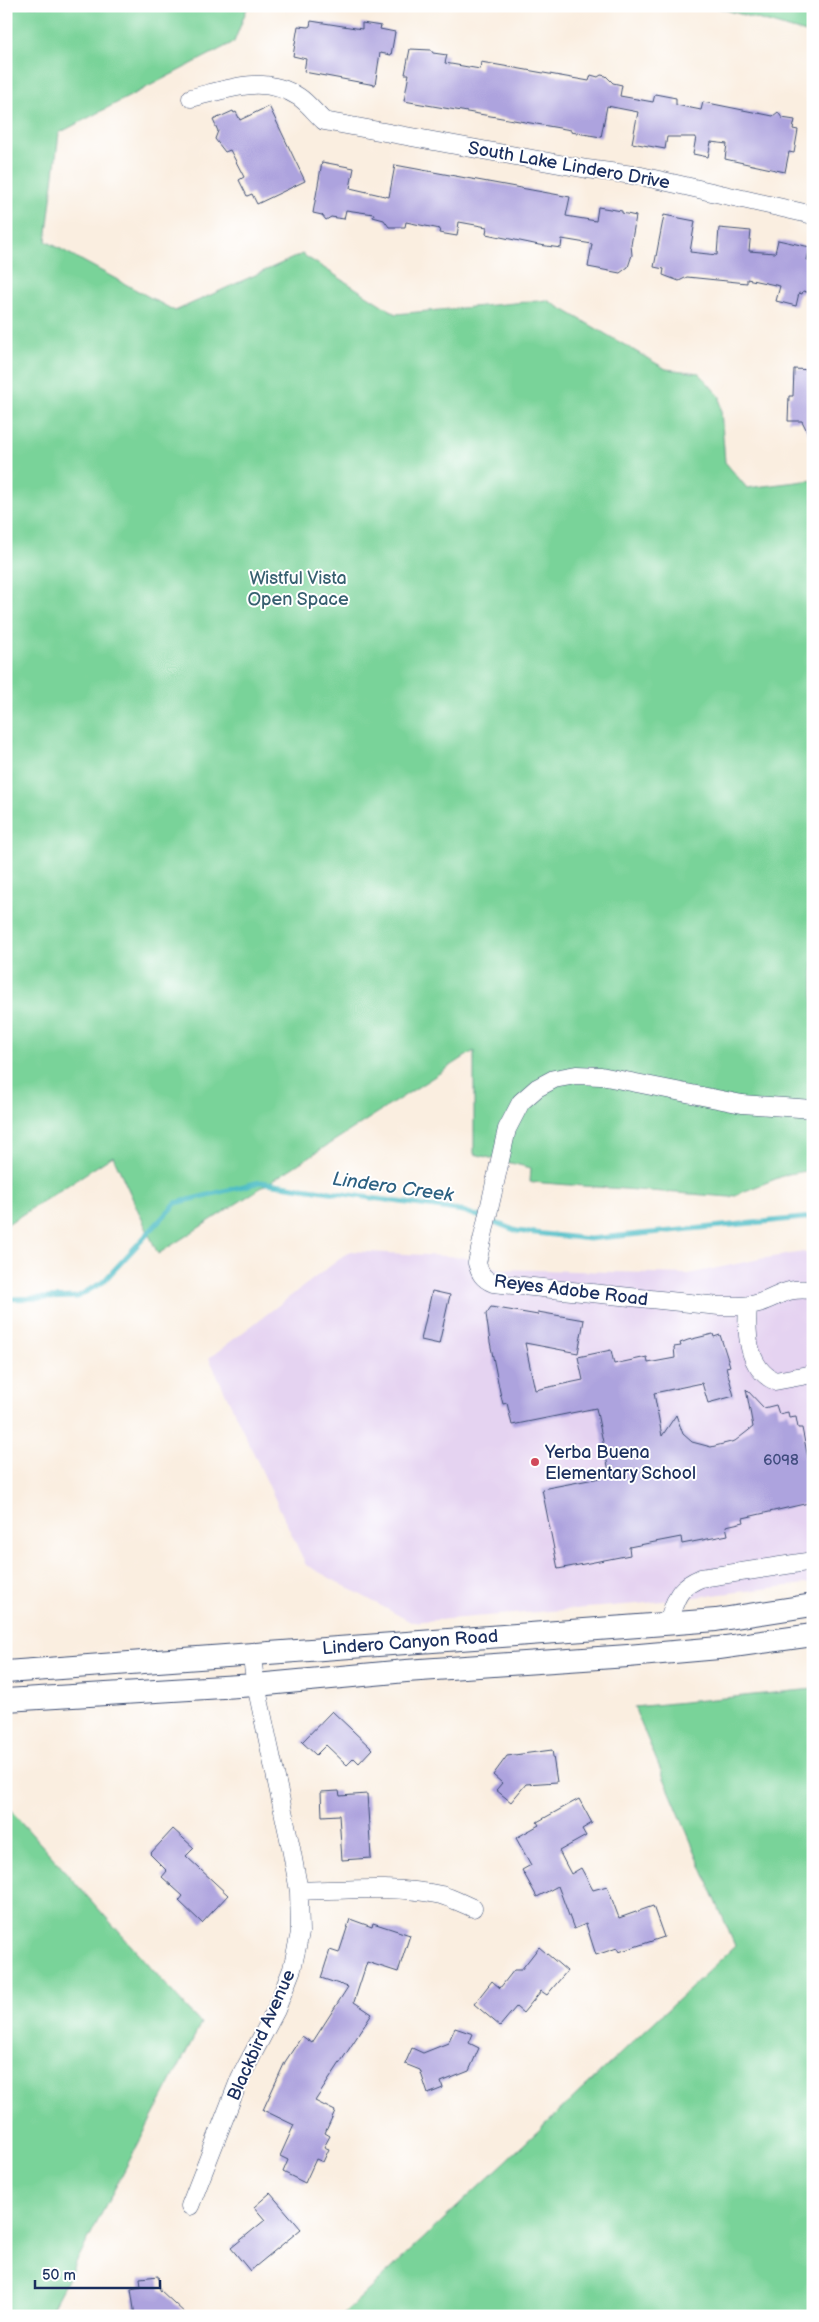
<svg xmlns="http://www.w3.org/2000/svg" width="819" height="2322" font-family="'Balsamiq Sans',sans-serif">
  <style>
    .built { fill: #e5d3f1 }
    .green { fill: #79d399; stroke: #4a817c }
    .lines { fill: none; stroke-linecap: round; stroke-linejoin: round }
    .stream { stroke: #4fbdc6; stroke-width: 5 }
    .building { fill: #ada3de }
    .minor-casing { stroke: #3c4c72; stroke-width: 19 }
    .major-casing { stroke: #3c4c72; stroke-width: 24 }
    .minor { stroke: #fff; stroke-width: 18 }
    .major { stroke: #fff; stroke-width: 22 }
    .poi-dot { fill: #d1495b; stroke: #fff; stroke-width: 2 }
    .labels { text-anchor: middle; stroke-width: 4; stroke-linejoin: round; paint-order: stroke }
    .number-label { font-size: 15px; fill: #404c7e }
    .street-label { font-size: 18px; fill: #1b2f5e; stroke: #fff }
    .park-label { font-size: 18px; fill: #376070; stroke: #fff }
    .poi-label { font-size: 18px; fill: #1b2f5e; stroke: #fff; text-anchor: start }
    .water-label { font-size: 19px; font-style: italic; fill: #2d6182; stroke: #fff }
  </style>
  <rect width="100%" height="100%" fill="#fff"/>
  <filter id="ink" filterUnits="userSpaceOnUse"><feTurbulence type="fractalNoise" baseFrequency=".02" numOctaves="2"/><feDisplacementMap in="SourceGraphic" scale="10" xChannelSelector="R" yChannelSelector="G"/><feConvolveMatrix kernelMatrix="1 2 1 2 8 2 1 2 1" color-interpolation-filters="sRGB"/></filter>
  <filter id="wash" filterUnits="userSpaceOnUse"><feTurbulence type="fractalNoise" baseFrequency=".0096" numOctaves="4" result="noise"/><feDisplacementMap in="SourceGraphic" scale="20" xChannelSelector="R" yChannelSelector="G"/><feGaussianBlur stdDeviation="1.12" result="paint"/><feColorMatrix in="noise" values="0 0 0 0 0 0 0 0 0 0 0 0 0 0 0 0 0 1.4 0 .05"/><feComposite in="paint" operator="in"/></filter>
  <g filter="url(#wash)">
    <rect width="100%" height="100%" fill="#faeee0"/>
    <!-- built -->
    <path class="built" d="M 350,1251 L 463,1257 L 500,1269 L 689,1274 L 760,1259 L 803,1252 L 813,1256 L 813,1583 L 637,1604 L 411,1622 L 306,1565 L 209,1358 Z"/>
    <!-- green -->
    <path class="green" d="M 6,6 L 248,6 L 234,42 L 59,133 L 46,241 L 175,311 L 302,254 L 396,314 L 547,300 L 666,369 L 699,373 L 720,397 L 725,462 L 747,488 L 813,480 L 813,1170 L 788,1174 L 730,1197 L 530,1182 L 531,1168 L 474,1154 L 474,1051 L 158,1254 L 113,1156 L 6,1225 Z
      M 712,6 L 813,6 L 813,35 Z
      M 813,1689 L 813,2316 L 341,2316 L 735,1946 L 634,1707 Z
      M 6,1805 L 201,2024 L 48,2316 L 6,2316 Z"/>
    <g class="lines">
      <!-- stream -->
      <path class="stream" d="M 491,1221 L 517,1231 L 589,1239 L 813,1217
        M 6,1302 L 10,1299 L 77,1297 L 103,1282 L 176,1203 L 260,1182 L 463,1211 L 483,1218"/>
    </g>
    <g id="blocks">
      <!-- building -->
      <path class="building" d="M 311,21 L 362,29 L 362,23 L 381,26 L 380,29 L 395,32 L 391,55 L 380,53 L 375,85 L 304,72 L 306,59 L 293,56 L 298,26 L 308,27 L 310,26 Z
        M 410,49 L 431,50 L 433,53 L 447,55 L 445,63 L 480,69 L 481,62 L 589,81 L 591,75 L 598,77 L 601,75 L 606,76 L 613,83 L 622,85 L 620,96 L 653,102 L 655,94 L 676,98 L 676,105 L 701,110 L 703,102 L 773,116 L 778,112 L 782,118 L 795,120 L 793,129 L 798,130 L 794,153 L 789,152 L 785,172 L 725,159 L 727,144 L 711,142 L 708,157 L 693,154 L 696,137 L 667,137 L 665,149 L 632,143 L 638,112 L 607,106 L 601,137 L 571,132 L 571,130 L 404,101 L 409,74 L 405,74 Z
        M 269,106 L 305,181 L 257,204 L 252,194 L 247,196 L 239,180 L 244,177 L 230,150 L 225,152 L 215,139 L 218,131 L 213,120 L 233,111 L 234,113 L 236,112 L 240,120 Z
        M 322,162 L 354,168 L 350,188 L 389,197 L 395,165 L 570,197 L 566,216 L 596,221 L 598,207 L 622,211 L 622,213 L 636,216 L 631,245 L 632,255 L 628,267 L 620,273 L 588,267 L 592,244 L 562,239 L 561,248 L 539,245 L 486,234 L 487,227 L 459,222 L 457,236 L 439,233 L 440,229 L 406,222 L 405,227 L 389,227 L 384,220 L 373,217 L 374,214 L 346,210 L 344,219 L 331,217 L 326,220 L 322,215 L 313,213 Z
        M 664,215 L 695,221 L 690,252 L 717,255 L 719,228 L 751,231 L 749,251 L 775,253 L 778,240 L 810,247 L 807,260 L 813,261 L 813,294 L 803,291 L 802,294 L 799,293 L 796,306 L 776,301 L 780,286 L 747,279 L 747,283 L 687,277 L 679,281 L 663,275 L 664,269 L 654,267 Z
        M 794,369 L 813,370 L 813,443 L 802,421 L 788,421 L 789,396 L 793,396 Z
        M 432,1291 L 450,1295 L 439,1344 L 421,1340 Z
        M 491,1307 L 538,1315 L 538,1312 L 584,1320 L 578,1353 L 525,1343 L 535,1390 L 583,1380 L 578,1357 L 611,1350 L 614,1364 L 647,1357 L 648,1363 L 675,1358 L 674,1347 L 681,1346 L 680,1343 L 688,1340 L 713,1334 L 714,1337 L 720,1335 L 730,1366 L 726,1367 L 734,1396 L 708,1403 L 702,1383 L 654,1393 L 662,1436 L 676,1415 L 683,1434 L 692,1442 L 711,1447 L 735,1441 L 753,1427 L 746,1389 L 764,1408 L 776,1405 L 779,1414 L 788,1412 L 789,1418 L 796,1417 L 798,1428 L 802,1428 L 813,1483 L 813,1502 L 743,1518 L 744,1522 L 726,1526 L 728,1535 L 682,1544 L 681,1537 L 629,1547 L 630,1555 L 558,1569 L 542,1489 L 610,1476 L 596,1408 L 512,1425 L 507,1403 L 503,1404 L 500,1392 L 490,1342 L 486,1314 Z
        M 332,1711 L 372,1749 L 359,1763 L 354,1758 L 347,1765 L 326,1745 L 316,1755 L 302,1742 Z
        M 552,1750 L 557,1782 L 526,1784 L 511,1802 L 496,1790 L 502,1783 L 493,1775 L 507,1756 Z
        M 339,1791 L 340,1796 L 367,1794 L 371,1858 L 342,1860 L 339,1815 L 322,1816 L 321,1792 Z
        M 579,1799 L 592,1823 L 582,1829 L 586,1836 L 559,1851 L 571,1874 L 581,1868 L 593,1890 L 607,1886 L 619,1918 L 653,1906 L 664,1937 L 619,1952 L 617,1948 L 596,1955 L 586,1924 L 574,1929 L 558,1886 L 537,1897 L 522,1870 L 531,1865 L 516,1838 L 539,1825 L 537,1822 Z
        M 173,1829 L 194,1848 L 186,1856 L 228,1895 L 202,1923 L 179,1901 L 183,1896 L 162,1877 L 167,1871 L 150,1854 Z
        M 350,1919 L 372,1927 L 373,1923 L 410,1935 L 398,1972 L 367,1962 L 354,2002 L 372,2014 L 315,2101 L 335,2111 L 325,2133 L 330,2136 L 324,2147 L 329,2149 L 323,2162 L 316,2159 L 305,2183 L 283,2172 L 288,2160 L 280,2156 L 294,2125 L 263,2110 L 285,2062 L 302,2036 L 312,2043 L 348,1987 L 321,1978 L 330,1950 L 339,1953 Z
        M 539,1947 L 567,1971 L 547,1995 L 541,1991 L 523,2013 L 516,2007 L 500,2026 L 474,2004 L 492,1981 L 500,1988 L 514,1970 L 521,1970 Z
        M 455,2028 L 473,2034 L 469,2043 L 479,2048 L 469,2071 L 441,2082 L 443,2088 L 428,2094 L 420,2070 L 405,2064 L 412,2048 L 423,2053 L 448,2043 Z
        M 270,2193 L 301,2229 L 250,2271 L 231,2248 L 265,2220 L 254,2207 Z
        M 158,2276 L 160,2290 L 188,2316 L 135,2316 L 131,2289 L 141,2287 L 140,2278 Z"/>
    </g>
  </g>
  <g filter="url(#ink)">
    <use href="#blocks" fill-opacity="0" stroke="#3c4c72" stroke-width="1"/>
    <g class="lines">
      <defs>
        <path id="minor" d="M 191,98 C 228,89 263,74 299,97 C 308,103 316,114 324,121 L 587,169 L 641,176 L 813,215
          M 813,1109 L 742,1104 L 601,1076 L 576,1075 L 554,1079 L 537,1088 L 521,1102 L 507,1129 L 477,1263 C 480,1274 483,1279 493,1283 L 719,1306 C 733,1306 747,1307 759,1303 C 782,1295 786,1287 813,1290
          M 748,1306 C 746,1333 747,1368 775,1381 L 813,1374
          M 667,1624 C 677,1599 675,1589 701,1578 L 813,1561
          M 299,1891 C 345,1890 395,1885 441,1895 C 452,1898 463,1904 473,1908
          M 190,2206 L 240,2078 L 276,2010 L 292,1969 L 300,1933 L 299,1891 L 291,1848 L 256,1685 L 251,1653"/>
        <path id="major" d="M 6,1672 L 625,1627 L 716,1620 L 813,1605
          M 6,1700 L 256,1685 L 406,1671 L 628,1656 L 719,1648 L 813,1635"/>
      </defs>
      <!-- minor casing -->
      <use href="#minor" class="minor-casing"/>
      <!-- major casing -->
      <use href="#major" class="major-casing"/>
      <!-- minor -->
      <use href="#minor" class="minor"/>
      <!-- major -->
      <use href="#major" class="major"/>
    </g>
  </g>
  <!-- markers -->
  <circle class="poi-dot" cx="535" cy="1462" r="5"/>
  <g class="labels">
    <!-- number labels -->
    <g class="number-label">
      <text x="781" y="1465">6098</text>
    </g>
    <!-- street labels -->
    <g class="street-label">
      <text transform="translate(569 165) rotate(10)" y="6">South Lake Lindero Drive</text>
      <text transform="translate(571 1290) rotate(7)" y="6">Reyes Adobe Road</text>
      <text transform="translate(410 1642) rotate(-4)" y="6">Lindero Canyon Road</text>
      <text transform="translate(261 2035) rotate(-66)" y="6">Blackbird Avenue</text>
    </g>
    <!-- park labels -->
    <g class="park-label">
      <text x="298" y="584">Wistful Vista<tspan x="298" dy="21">Open Space</tspan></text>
    </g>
    <!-- poi labels -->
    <g class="poi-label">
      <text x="545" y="1458">Yerba Buena<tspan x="545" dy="21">Elementary School</tspan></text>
    </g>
    <!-- water labels -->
    <g class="water-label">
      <text transform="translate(393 1186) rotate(8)" y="7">Lindero Creek</text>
    </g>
  </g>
  <!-- margin -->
  <rect width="819" height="2322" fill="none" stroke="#fff" stroke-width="25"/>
  <!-- scale -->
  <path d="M35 2280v8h125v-8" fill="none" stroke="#1b2f5e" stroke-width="2.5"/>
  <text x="42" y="2280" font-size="15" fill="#1b2f5e" stroke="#ffffff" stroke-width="4" paint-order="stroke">50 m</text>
</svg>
